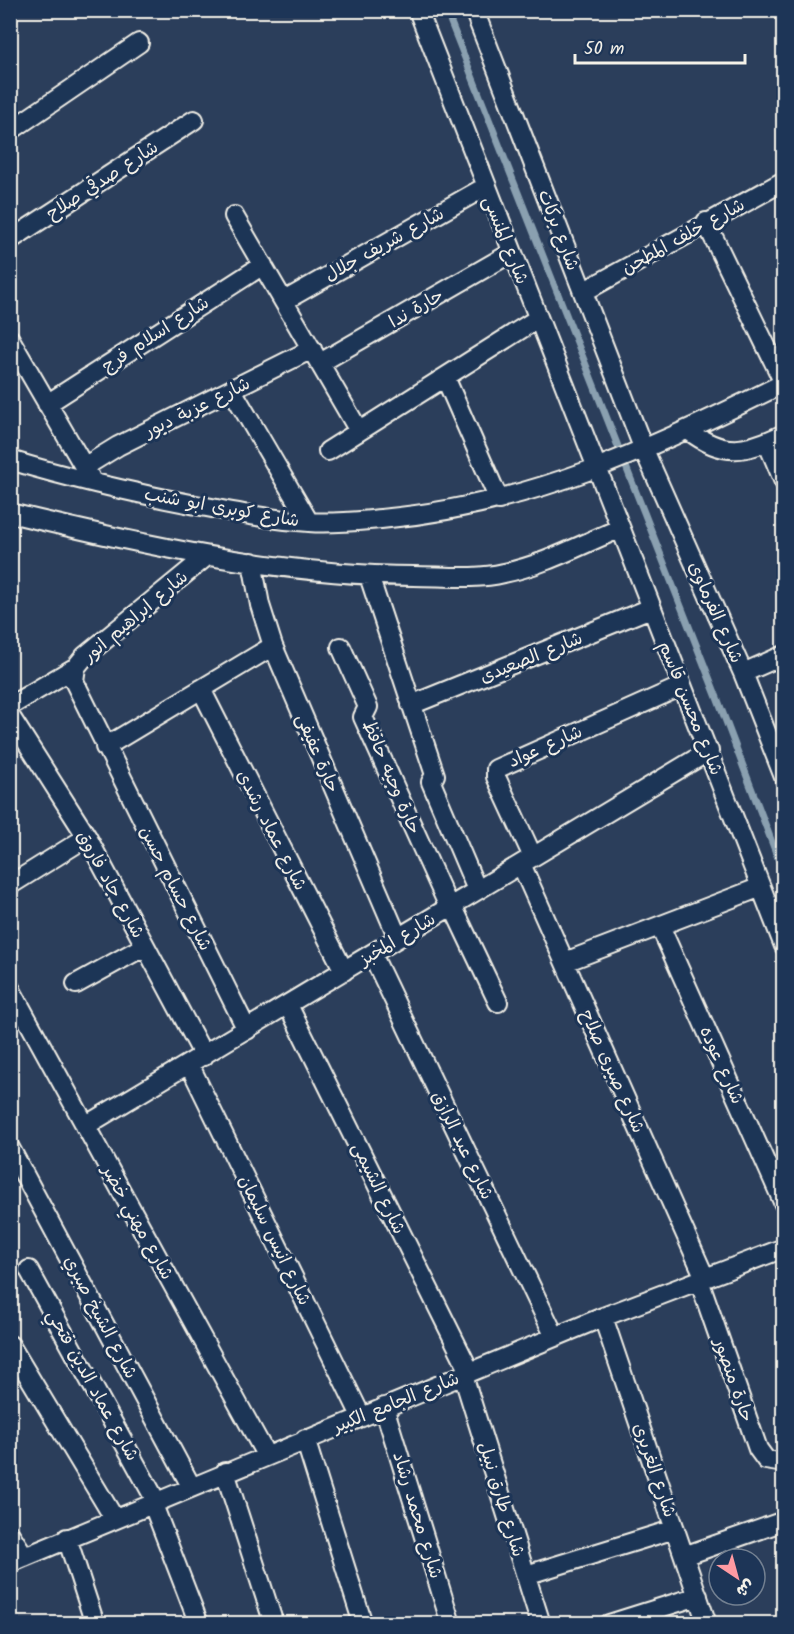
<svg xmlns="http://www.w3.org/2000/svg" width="794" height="1634" font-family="Kalam,'Playpen Sans Arabic',sans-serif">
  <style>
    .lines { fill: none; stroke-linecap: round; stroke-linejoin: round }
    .stream { stroke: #8aa0b0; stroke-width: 7 }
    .street-casing { stroke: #f4f1e8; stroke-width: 22 }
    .street { stroke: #1d3557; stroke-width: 18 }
    .labels { text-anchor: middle; stroke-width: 6; stroke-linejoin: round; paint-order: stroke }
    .street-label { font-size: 18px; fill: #f4f1e8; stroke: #1d3557 }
  </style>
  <rect width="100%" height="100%" fill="#2b3e5b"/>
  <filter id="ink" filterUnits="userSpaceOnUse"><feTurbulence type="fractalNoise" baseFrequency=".0167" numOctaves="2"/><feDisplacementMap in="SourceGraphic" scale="12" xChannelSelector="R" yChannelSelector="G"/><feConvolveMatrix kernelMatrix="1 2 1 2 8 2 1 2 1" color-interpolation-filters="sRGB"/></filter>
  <g filter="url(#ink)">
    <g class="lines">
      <!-- stream -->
      <path class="stream" d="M 446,10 L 716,695 L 784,874"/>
      <defs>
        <path id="street" d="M 418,10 L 784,946
          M 474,10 L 644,450 L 743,673 L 784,777
          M 10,131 L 139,43
          M 234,216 L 359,431
          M 10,240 L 194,120
          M 583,292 L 784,181
          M 284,301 L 485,187
          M 10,339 L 90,477
          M 320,363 L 511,253
          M 445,377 L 499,500
          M 232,390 L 309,522
          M 47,404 L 263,265
          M 688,430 C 724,458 746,452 784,434
          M 767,442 L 784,482
          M 328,451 L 537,319
          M 10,460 C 72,479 134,493 196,505 C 233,512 271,520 309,522 C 332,524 358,521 381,519 C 528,506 654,448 784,383 L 706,222
          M 84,467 L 118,446 L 312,349
          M 10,513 C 143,545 277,575 414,576 C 443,576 475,580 504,573 C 544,565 582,544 619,529
          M 207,556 L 85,656 L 76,667 L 74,681 L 247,1030
          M 252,562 L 260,605 L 273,646 L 398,938
          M 369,576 L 435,775 L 431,782 L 477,890
          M 341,647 L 368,707 L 363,717 L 449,907
          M 743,673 L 784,655
          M 201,689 L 344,971
          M 411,705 L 651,608
          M 10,706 L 76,667
          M 10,716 L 87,837 L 204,1056
          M 105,747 L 273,646
          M 533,857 L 496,777 L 496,769 L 682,686
          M 521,864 L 705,1278
          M 10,885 L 87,837
          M 452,905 L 498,1002
          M 660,926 L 784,1204
          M 372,954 L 555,1337
          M 565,962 L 761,887
          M 76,984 L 145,946
          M 10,988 L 266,1455
          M 288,1005 L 470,1372
          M 189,1064 L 361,1416
          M 85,1126 L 709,751
          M 10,1148 L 191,1486
          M 29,1270 L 156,1501
          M 699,1280 L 758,1449 L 766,1460 L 784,1463
          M 603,1317 L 707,1624
          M 10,1345 L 114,1518
          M 463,1375 L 541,1624
          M 384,1407 L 451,1624
          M 305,1439 L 363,1624
          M 225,1472 L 274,1624
          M 152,1502 L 199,1624
          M 10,1534 L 25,1557
          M 67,1538 L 95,1624
          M 684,1556 L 784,1521
          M 10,1563 L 603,1317 L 784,1248
          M 526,1575 L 675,1529
          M 609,1624 L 698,1596"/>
      </defs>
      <!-- street casing -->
      <use href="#street" class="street-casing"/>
      <!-- street -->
      <use href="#street" class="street"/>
    </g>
  </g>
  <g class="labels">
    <!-- street labels -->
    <g class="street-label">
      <text transform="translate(102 180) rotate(-33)" y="6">شارع صدقي صلاح</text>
      <text transform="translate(559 230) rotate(69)" y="6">شارع بركات</text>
      <text transform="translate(683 236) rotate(-29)" y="6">شارع خلف المطحن</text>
      <text transform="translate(506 240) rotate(68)" y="6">شارع المنسى</text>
      <text transform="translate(384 244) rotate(-29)" y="6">شارع شريف جلال</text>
      <text transform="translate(416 308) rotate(-30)" y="6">حارة ندا</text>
      <text transform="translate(155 334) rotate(-33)" y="6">شارع اسلام فرج</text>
      <text transform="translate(197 407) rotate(-26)" y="6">شارع عزبة دبور</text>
      <text transform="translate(222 507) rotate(10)" y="6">شارع كوبرى ابو شنب</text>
      <text transform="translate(716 612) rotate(66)" y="6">شارع الفرماوى</text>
      <text transform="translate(135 616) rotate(-40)" y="6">شارع ابراهيم انور</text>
      <text transform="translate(531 657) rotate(-22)" y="6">شارع الصعيدى</text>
      <text transform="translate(691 708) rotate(68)" y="6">شارع محسن قاسم</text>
      <text transform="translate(545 746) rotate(-24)" y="6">شارع عواد</text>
      <text transform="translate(318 753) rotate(67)" y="6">حارة عفيفى</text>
      <text transform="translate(392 777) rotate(67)" y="6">حارة وجيه حافظ</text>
      <text transform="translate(272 830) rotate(63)" y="6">شارع عماد رشدى</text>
      <text transform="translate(111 884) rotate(61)" y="6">شارع جاد فاروق</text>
      <text transform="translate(176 888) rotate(63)" y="6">شارع حسام حسن</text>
      <text transform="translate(397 939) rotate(-31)" y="6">شارع المخبز</text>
      <text transform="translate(722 1065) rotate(66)" y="6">شارع عوده</text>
      <text transform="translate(613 1071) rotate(66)" y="6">شارع صبرى صلاح</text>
      <text transform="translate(463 1145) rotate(64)" y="6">شارع عبد الرازق</text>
      <text transform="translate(379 1188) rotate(64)" y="6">شارع الشيمى</text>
      <text transform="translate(138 1222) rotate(61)" y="6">شارع مهني خضر</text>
      <text transform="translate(275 1240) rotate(64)" y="6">شارع انيس سليمان</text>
      <text transform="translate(101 1317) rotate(62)" y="6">شارع الشيخ صبري</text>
      <text transform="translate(734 1380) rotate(71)" y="6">حارة منصور</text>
      <text transform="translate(93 1385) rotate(61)" y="6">شارع عماد الدين فتحي</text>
      <text transform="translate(396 1402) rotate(-22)" y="6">شارع الجامع الكبير</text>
      <text transform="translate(655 1470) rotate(71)" y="6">شارع الغريرى</text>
      <text transform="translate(502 1499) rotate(73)" y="6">شارع طارق نبيل</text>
      <text transform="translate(418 1515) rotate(73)" y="6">شارع محمد رشاد</text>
    </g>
  </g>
  <!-- margin -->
  <rect width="794" height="1634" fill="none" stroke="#1d3557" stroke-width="36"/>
  <rect x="18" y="18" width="758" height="1598" fill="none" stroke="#f4f1e8" stroke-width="2" filter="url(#ink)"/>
  <!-- north arrow -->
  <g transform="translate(737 1577) rotate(144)"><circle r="28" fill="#1d3557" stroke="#738091" stroke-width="1.5"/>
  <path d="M0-4.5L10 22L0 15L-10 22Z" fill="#ff9aa2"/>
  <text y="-9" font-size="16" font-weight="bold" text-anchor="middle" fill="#f4f1e8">ش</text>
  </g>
  <!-- scale -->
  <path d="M575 54v9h170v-9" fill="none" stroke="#f4f1e8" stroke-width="3"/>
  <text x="584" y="54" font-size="18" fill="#f4f1e8" stroke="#1d3557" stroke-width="4.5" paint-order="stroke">50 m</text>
</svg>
